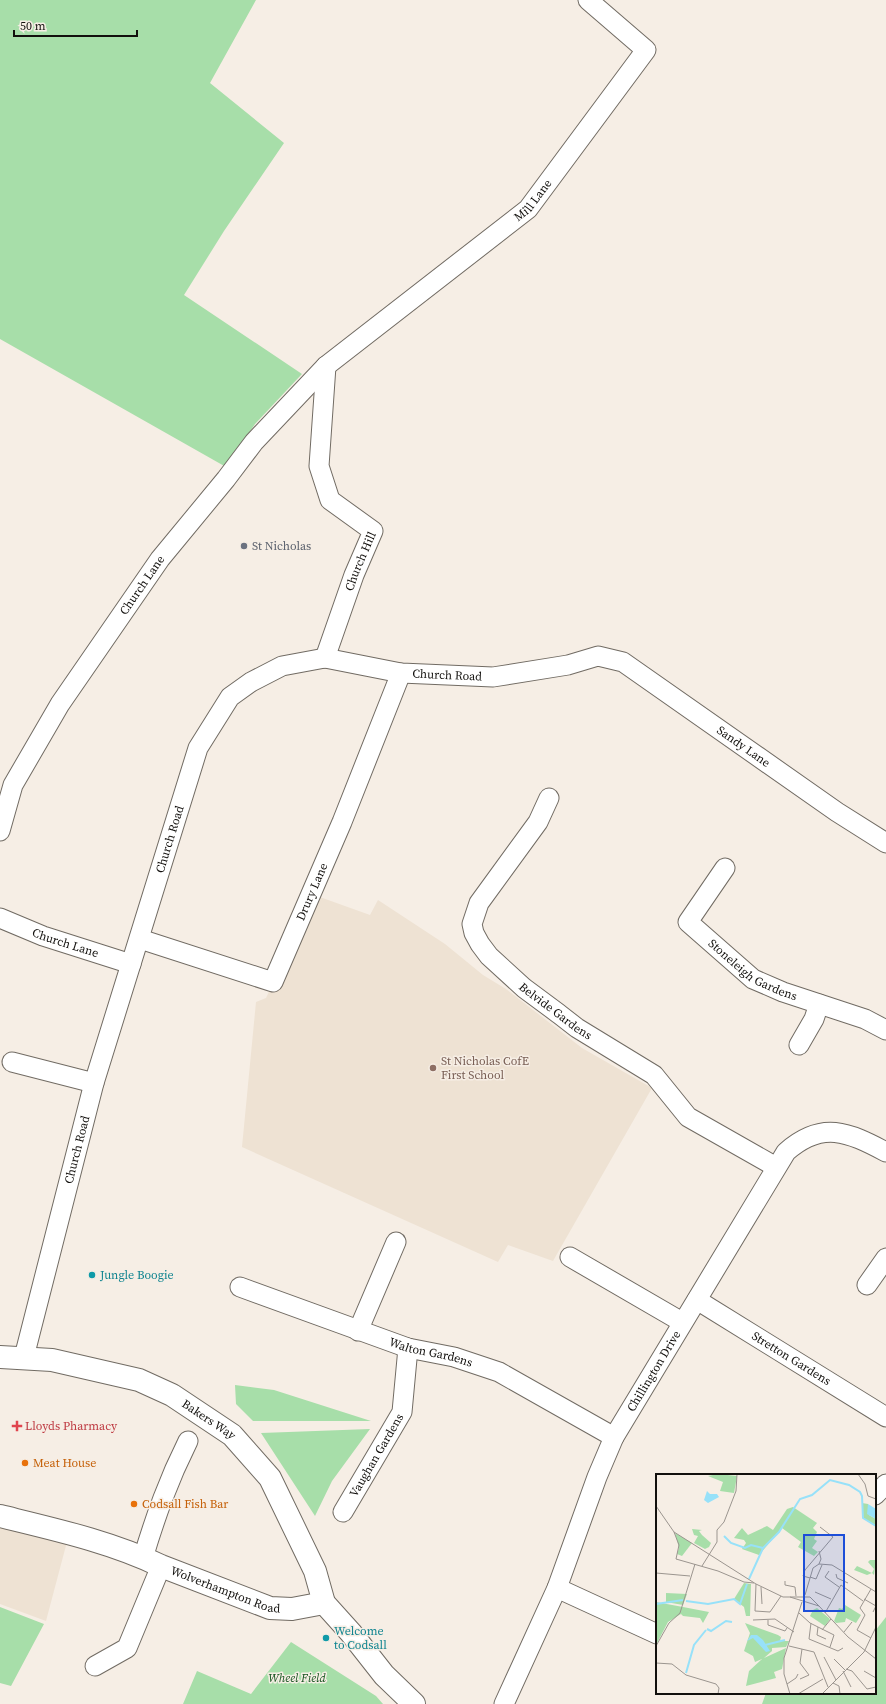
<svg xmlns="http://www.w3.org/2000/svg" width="886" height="1704" font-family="'Source Serif 4',serif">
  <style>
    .built { fill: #eee2d3 }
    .green { fill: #a7dea9 }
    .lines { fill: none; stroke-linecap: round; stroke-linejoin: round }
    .minor-casing { stroke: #716b63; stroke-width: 21 }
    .tertiary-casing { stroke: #716b63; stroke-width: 24 }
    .minor { stroke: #fff; stroke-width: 19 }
    .tertiary { stroke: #fff; stroke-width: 22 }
    .worship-dot { fill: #6b7280; stroke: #f6eee5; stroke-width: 1.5 }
    .education-dot { fill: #8d6e63; stroke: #f6eee5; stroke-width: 1.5 }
    .culture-dot { fill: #0f9aa8; stroke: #f6eee5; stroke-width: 1.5 }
    .health-dot { fill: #e0444e; stroke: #f6eee5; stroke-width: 1.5 }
    .food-dot { fill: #e8710a; stroke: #f6eee5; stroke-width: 1.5 }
    .labels { text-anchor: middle; stroke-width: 3; stroke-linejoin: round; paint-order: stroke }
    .street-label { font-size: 12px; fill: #12100d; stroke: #f6eee5 }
    .worship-label { font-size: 12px; fill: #5b616d; stroke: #f6eee5; text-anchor: start }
    .education-label { font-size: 12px; fill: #785e54; stroke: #f6eee5; text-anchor: start }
    .culture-label { font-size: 12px; fill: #0d838f; stroke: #f6eee5; text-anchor: start }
    .health-label { font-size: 12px; fill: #be3a42; stroke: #f6eee5; text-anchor: start }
    .food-label { font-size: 12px; fill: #c56008; stroke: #f6eee5; text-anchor: start }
    .park-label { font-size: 12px; font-style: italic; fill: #15531e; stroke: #f6eee5 }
    .inset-river { fill: none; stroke: #97e1f9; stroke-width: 2 }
    .inset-road { fill: none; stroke: #9b958f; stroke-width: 1 }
    .view { fill: #1d4ed8; fill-opacity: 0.15; stroke: #1d4ed8; stroke-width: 2 }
    .inset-edge { fill: none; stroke: #12100d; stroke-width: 2 }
  </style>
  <rect width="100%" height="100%" fill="#f6eee5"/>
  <!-- built -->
  <path class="built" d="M 317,896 L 370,915 L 378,900 L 445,944 L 483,975 L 506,989 L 582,1048 L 652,1088 L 553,1261 L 508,1245 L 498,1262 L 242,1147 L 256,1002 L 266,998 L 298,930 Z
    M 0,1523 L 68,1538 L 46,1621 L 0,1604 Z"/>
  <!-- green -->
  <path class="green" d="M 0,0 L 256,0 L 210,83 L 284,143 L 224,231 L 184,295 L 302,374 L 255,424 L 226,467 L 0,339 Z
    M 235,1385 L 274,1390 L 371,1421 L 253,1421 L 236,1404 Z
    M 370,1429 L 332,1481 L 315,1516 L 261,1433 Z
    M 0,1607 L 44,1624 L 11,1686 L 0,1683 Z
    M 886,1617 L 886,1704 L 762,1704 L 766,1693 L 875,1693 L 875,1631 Z
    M 291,1642 L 376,1696 L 383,1704 L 183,1704 L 197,1671 L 251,1694 Z"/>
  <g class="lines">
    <defs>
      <g id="minor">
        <path id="s1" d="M 325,658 L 354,575 L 373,531 L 330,500 L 319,466 L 326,366"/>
        <path id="s2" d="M 549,798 L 538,822 L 479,903 L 472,924 L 474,933 L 480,944 L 489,956 L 524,988 L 559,1014 L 577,1028 L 654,1075 L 688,1117 L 776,1167"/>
        <path id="s3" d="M 0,831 L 13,785 L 60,704 L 160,559 L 226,479 L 254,442 L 326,366 L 528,209 L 646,50 L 588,0"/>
        <path id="s4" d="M 725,868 L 688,922 L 753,979 L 783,992 L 865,1019 L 886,1030"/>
        <path id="s5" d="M 0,918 L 43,936 L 131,964"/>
        <path id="s6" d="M 140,939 L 273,982 L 342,822 L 401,673"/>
        <path d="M 799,1045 L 814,1019 L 819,1004"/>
        <path d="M 12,1062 L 94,1083"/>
        <path d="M 570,1257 L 682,1322"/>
        <path d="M 867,1285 L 886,1258"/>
        <path id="s7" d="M 240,1287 L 408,1348 L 454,1357 L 499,1372 L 614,1437"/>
        <path id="s8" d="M 697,1300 L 886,1417"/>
        <path d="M 358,1331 L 396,1242"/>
        <path id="s9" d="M 24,1357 L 94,1083 L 198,748 L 230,697 L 251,682 L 282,666 L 325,658 L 401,673 L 493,677 L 568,665 L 598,656 L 623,662 L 837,812 L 886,843"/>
        <path d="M 875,1495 L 886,1484"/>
        <path id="s10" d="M 343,1512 L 402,1412 L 408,1348"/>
        <path d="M 143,1558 C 156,1515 168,1481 188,1441"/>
        <path d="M 557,1588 L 657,1634"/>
        <path d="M 95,1666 L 127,1648 L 161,1566"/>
        <path id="s11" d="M 504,1704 L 557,1588 L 597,1477 L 614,1437 L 786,1152 C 822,1120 848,1132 886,1152"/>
      </g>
      <g id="tertiary">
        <path id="s12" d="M 0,1357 L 52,1360 L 139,1380 L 172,1395 L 232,1435 L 270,1478 L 315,1571 L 324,1603 L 351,1633 L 384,1675 L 414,1704"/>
        <path id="s13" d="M 0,1516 C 53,1529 112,1542 161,1566 L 270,1608 L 292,1609 L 324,1603"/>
      </g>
    </defs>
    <!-- minor casing -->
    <use href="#minor" class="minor-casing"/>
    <!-- tertiary casing -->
    <use href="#tertiary" class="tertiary-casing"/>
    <!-- minor -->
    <use href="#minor" class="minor"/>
    <!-- tertiary -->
    <use href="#tertiary" class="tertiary"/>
  </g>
  <!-- markers -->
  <circle class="worship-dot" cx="244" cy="546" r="4"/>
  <circle class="education-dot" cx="433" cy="1068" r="4"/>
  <g class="culture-dot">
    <circle cx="92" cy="1275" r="4"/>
    <circle cx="326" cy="1638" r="4"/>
  </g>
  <path class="health-dot" d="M15 1420h4v4h4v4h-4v4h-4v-4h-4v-4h4z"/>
  <g class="food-dot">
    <circle cx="25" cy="1463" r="4"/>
    <circle cx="134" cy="1504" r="4"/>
  </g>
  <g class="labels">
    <!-- street labels -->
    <g class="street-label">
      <text dy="4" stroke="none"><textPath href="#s3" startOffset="838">Mill Lane</textPath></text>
      <text dy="4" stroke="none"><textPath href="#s1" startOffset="103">Church Hill</textPath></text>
      <text dy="4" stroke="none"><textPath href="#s3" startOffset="286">Church Lane</textPath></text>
      <text dy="4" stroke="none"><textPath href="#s9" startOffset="922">Church Road</textPath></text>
      <text dy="4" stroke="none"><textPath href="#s9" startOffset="1248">Sandy Lane</textPath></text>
      <text dy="4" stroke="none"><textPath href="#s9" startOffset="538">Church Road</textPath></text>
      <text dy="4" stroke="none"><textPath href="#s6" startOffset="238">Drury Lane</textPath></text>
      <text dy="4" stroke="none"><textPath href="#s5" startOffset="70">Church Lane</textPath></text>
      <text dy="4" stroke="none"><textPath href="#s4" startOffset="147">Stoneleigh Gardens</textPath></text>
      <text dy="4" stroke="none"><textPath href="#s2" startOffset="272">Belvide Gardens</textPath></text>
      <text dy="4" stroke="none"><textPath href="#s9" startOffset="214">Church Road</textPath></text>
      <text dy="4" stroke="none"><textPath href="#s7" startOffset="202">Walton Gardens</textPath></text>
      <text dy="4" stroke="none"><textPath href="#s8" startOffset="111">Stretton Gardens</textPath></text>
      <text dy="4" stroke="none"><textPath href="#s11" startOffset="366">Chillington Drive</textPath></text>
      <text dy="4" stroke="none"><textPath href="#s12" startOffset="222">Bakers Way</textPath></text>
      <text dy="4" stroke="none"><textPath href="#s10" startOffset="66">Vaughan Gardens</textPath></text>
      <text dy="4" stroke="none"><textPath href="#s13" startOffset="238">Wolverhampton Road</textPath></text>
    </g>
    <!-- worship labels -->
    <g class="worship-label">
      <text x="252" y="550">St Nicholas</text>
    </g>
    <!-- education labels -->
    <g class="education-label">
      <text x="441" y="1065">St Nicholas CofE<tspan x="441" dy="14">First School</tspan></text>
    </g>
    <!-- culture labels -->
    <g class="culture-label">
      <text x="100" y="1279">Jungle Boogie</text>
      <text x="334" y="1635">Welcome<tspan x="334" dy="14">to Codsall</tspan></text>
    </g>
    <!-- health labels -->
    <g class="health-label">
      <text x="25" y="1430">Lloyds Pharmacy</text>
    </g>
    <!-- food labels -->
    <g class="food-label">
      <text x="33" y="1467">Meat House</text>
      <text x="142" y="1508">Codsall Fish Bar</text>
    </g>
    <!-- park labels -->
    <g class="park-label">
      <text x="297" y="1682">Wheel Field</text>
    </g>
  </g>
  <!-- overview -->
  <g transform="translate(656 1474)">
    <rect width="220" height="220" fill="#f6eee5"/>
    <path d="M 62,0 L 81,2 L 78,19 L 64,17 L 67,8 L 52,2 ZM 206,29 L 212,30 L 213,41 L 220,45 L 220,52 L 207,44 ZM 137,33 L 161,49 L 157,54 L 161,58 L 158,65 L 161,67 L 156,74 L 162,78 L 158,82 L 142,73 L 145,68 L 126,54 L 103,81 L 86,75 L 90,69 L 88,66 L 78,64 L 86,54 L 92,61 L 111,52 L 117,56 L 131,35 ZM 36,55 L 46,56 L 43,57 L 46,61 L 55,69 L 53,73 L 49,75 L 38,69 L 42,62 L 38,61 ZM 19,59 L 36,69 L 26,82 L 21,80 L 23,74 ZM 214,86 L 220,86 L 218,101 L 216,99 L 211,101 L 198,96 L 201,92 L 216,99 L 218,95 L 212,88 ZM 88,109 L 95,110 L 94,142 L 90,142 L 88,133 L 78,125 ZM 10,119 L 31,120 L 27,131 L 10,128 ZM 0,128 L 27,133 L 53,138 L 47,149 L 44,144 L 27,142 L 25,140 L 12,148 L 0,171 ZM 189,131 L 205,141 L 200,149 L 190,144 L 189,148 L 180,149 L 178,147 L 183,134 L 186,135 ZM 161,134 L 174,145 L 169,152 L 154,142 L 157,136 ZM 89,149 L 122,161 L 125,163 L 124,167 L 133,167 L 130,173 L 116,174 L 116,177 L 108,184 L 130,174 L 126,195 L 118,198 L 120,204 L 90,212 L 93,197 L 106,185 L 99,188 L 97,182 L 88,177 L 94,159 Z" fill="#a7dea9"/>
    <path d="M 51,17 L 54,20 L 61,20 L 63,23 L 52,29 L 48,26 ZM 212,30 L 220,35 L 220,45 L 211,40 ZM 95,161 L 101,161 L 107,166 L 114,177 L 110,178 L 97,164 L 91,167 Z" fill="#97e1f9"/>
    <path class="inset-river" d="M 68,62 L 75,69 L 89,74 L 95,71 L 107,74M 93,105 L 107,74 L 123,58 L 144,25 L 156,21 L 174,6 L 193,11 L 204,18 L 206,22 L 207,44 L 220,52M 30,127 L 52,130 L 78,125 L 84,130 L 91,110M 0,130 L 27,126M 51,155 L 55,157 L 70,147 L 76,148M 109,171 L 129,166M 30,199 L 38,171 L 50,156"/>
    <path class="inset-road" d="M 202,0 L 209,10 L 212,22 L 220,25M 0,32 L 18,58 L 100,110 L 127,123 L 154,123 L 163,132M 18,58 L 23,71 L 20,85 L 62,97 L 88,108 L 98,109M 163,90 L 165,85 L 163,77M 46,92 L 61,68 L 61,56 L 68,48 L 80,17 L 81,0M 173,97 L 169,103 L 183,113M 0,99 L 34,102M 180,100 L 181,104 L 192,109M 154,103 L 160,105 L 166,91M 154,104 L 147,102 L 149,96 L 177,63 L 164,53M 129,107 L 129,111 L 139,113 L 140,122M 100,110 L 99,137 L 114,138 L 125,122M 105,113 L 106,130M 159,118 L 175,125M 149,121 L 157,94 L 163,90 L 176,91 L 220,118M 134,123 L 163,132 L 192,163 L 220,185M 208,125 L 220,132 L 217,138M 143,139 L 154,149 L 178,161 L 174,173M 169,139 L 185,111 L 207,127M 97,146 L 119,145 L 138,158M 112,146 L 112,151 L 129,157 L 131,154M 155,149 L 153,165 L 182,177 L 187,174M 162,153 L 161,161 L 170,165M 166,156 L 175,145M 188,158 L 196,148M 215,164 L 201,156 L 209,141 L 204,134 L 215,115M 0,172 L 13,149 L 24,139 L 39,90M 133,172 L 158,178 L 172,213M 168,183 L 180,206M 178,185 L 189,196M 0,189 L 16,190 L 30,201 L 60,210 L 63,214 L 62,220M 190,195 L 196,197 L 211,215 L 220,213M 187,197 L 195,213M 208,197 L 220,204M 144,205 L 153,201 L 144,189 L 146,175M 177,209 L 183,212 L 184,220M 131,210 L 140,204 L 142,200M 134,220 L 128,200 L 128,184 L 146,128M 142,220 L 167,205M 166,220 L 208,178 L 220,153"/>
    <path class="view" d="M 148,61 L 188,61 L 188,137 L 148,137 Z"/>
    <rect width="220" height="220" class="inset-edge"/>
  </g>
  <!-- scale -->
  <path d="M14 30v6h123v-6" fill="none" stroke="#12100d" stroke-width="2"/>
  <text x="20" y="30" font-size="12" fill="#12100d" stroke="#f6eee5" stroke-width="3" paint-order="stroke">50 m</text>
</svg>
